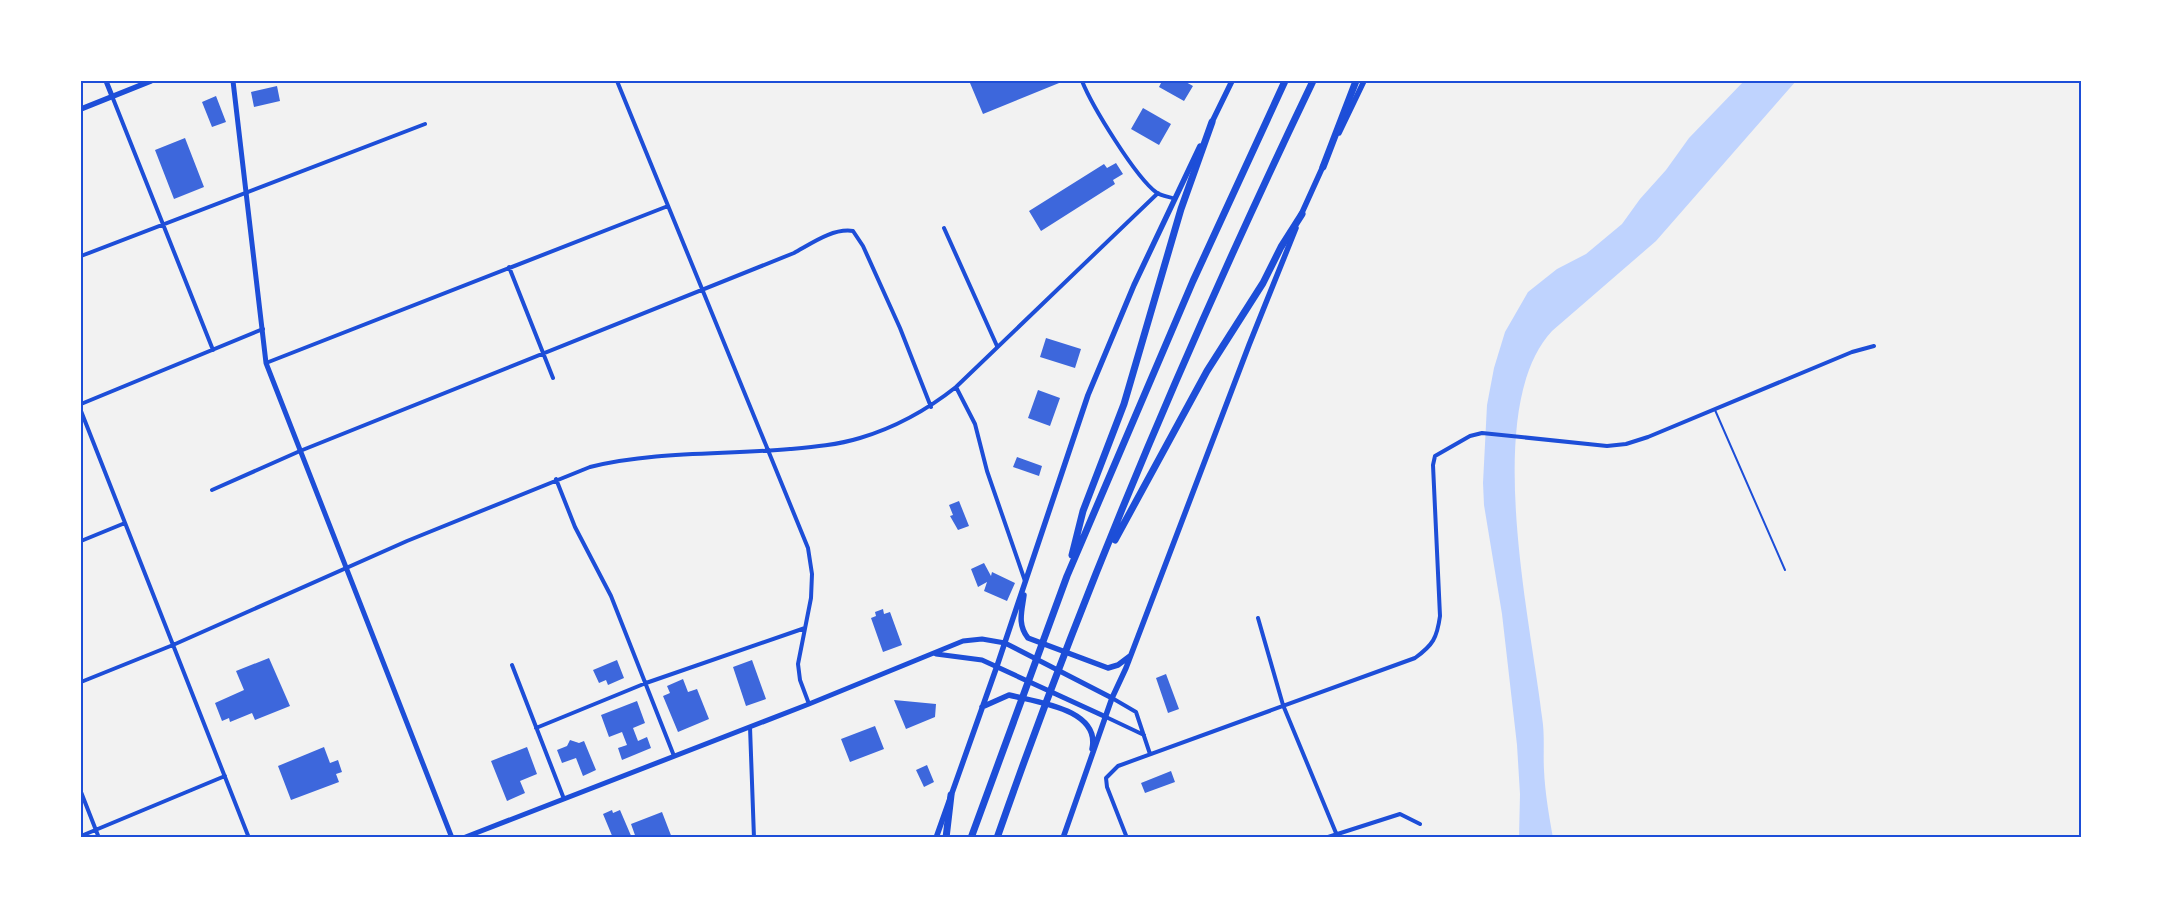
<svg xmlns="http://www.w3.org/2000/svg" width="2163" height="919" font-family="'Playfair Display',serif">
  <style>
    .water { fill: #bfd3fe }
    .building { fill: #3d67dc }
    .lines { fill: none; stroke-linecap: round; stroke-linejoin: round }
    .service { stroke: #1d4ed8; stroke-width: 2 }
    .minor { stroke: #1d4ed8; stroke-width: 4 }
    .tertiary { stroke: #1d4ed8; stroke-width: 5 }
    .secondary { stroke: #1d4ed8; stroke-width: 5.5 }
    .motorway { stroke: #1d4ed8; stroke-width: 7 }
    .neatline { fill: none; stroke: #1d4ed8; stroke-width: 2 }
  </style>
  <rect width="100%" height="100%" fill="#f2f2f2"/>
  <!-- water -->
  <path class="water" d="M 1744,81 L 1796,81 L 1656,241 L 1552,331 C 1481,407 1531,621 1542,717 C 1545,735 1543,753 1544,770 C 1545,793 1549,815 1553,838 L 1519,838 L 1520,794 L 1517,745 L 1502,614 L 1484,505 L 1483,483 L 1487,405 L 1494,368 L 1505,332 L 1528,292 L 1557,269 L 1586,254 L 1622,224 L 1640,199 L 1666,170 L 1689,138 Z"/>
  <!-- building -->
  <path class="building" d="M 974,81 L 1064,81 L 983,114 L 970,83 Z
    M 1162,81 L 1184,81 L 1193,86 L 1184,101 L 1159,87 Z
    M 277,86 L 280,101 L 254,107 L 251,92 Z
    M 216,96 L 226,122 L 212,127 L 202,102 Z
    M 1143,108 L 1171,124 L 1159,145 L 1131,129 Z
    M 185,138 L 204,187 L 174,199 L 155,150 Z
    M 1116,163 L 1123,174 L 1113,180 L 1115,184 L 1041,231 L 1029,211 L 1104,164 L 1107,168 Z
    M 1046,338 L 1081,349 L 1075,368 L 1040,357 Z
    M 1038,390 L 1060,398 L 1050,426 L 1028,418 Z
    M 1017,457 L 1042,466 L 1039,476 L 1013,467 Z
    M 959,501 L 969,526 L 958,530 L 950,516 L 953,515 L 949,505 Z
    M 984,563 L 991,576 L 992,572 L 1015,583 L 1007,601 L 984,591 L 987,582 L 978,587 L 971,569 Z
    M 883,609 L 884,614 L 890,612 L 902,645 L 883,652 L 871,618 L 876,616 L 875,612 Z
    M 269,658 L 290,706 L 255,720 L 252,713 L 230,722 L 229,718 L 222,721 L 215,703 L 244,690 L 236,671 Z
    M 617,660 L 624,678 L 608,685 L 606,680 L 599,683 L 593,670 Z
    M 752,660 L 766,699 L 746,706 L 733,667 Z
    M 1166,674 L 1179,709 L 1168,713 L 1156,678 Z
    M 683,679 L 688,692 L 697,689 L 709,719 L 678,732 L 663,696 L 670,693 L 667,686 Z
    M 894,700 L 936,704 L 935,717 L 906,729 Z
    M 637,701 L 645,723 L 633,728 L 638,741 L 647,737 L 651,748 L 622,760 L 618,748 L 627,745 L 622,732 L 609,737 L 601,715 Z
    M 875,726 L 884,749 L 850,762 L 841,739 Z
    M 570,740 L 579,743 L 584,741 L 596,770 L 583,776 L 576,758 L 562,763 L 557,750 L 567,746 Z
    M 324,747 L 330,763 L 338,760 L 342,772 L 336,774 L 339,782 L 291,800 L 278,766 Z
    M 527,747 L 537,774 L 520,781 L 525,793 L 507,801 L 491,761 Z
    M 927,765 L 934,782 L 924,787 L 916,770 Z
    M 1171,771 L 1175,782 L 1145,793 L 1141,783 Z
    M 612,810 L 613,813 L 620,810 L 632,838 L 613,838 L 603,814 Z
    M 662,812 L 672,838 L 636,838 L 631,824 Z"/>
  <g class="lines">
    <!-- service -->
    <path class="service" d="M 1715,410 L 1785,570"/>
    <!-- minor -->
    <path class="minor" d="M 617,81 L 808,548 L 812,574 L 811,598 L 798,664 L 800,680 L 809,704
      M 1082,81 C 1092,106 1136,178 1157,193 C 1162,196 1170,197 1175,199
      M 112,96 L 213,350
      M 944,228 L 997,346
      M 81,256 L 425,124
      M 509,267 L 553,378
      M 266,363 L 668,206
      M 956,387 L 975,424 L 987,471 L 1025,581
      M 81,404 L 263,329
      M 81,411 L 249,838
      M 556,479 L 575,527 L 611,596 L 674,756
      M 212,490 L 300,451 L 794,253 C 812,243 833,228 853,231 L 863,246 L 900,328 L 931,407
      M 81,541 L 125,523
      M 1258,618 L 1283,705 L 1336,833
      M 512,665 L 564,799
      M 81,682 L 173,645 L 407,541 L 590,467 C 655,451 723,455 790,449 C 813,447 837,445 860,438 C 897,427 927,410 956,387 L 1158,193
      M 1112,698 L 1136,712 L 1150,754
      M 1106,717 L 1144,735
      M 750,727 L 754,838
      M 536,728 L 646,683 L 805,628
      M 81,792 L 99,838
      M 81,836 L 225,776
      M 1127,838 L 1107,787 L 1106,778 L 1118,766 L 1415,658 C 1433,645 1437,638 1440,616 L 1433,465 L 1435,456 L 1470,436 L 1482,433 L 1607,446 L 1626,444 L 1648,437 L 1852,352 L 1874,346
      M 1325,838 L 1400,814 L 1420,824"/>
    <!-- tertiary -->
    <path class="tertiary" d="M 106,81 L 112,96
      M 233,81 L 266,363 L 452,838
      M 936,654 L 982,660 L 1106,717
      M 463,838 L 809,704 L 963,641 L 982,639 L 1005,643 L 1112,698"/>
    <!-- secondary -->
    <path class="secondary" d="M 81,109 L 151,81
      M 1211,124 L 1232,81
      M 1339,133 L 1364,81
      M 1300,217 L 1324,164
      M 1024,595 C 1022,611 1017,624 1028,638 L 1108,668 L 1118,665 L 1130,656
      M 982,707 L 1009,695 C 1036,702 1101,709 1092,749
      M 936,838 L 997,666 L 1088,395 L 1134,285 L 1200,146
      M 1063,838 L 1112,698 L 1126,668 L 1249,345 L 1296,228"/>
    <!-- motorway -->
    <path class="motorway" d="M 1323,167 L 1356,81
      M 1115,540 L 1207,371 L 1263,283 L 1281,247 L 1302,214
      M 1072,555 L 1083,511 L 1124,404 L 1181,209 L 1212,122
      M 946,838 L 951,795
      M 971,838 L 1067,576 L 1193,281 L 1285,81
      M 997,838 C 1087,580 1195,327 1313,81"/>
  </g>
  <!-- border -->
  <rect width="2163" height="919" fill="none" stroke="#ffffff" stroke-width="165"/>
  <rect x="82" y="82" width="1998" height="754" class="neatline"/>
</svg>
